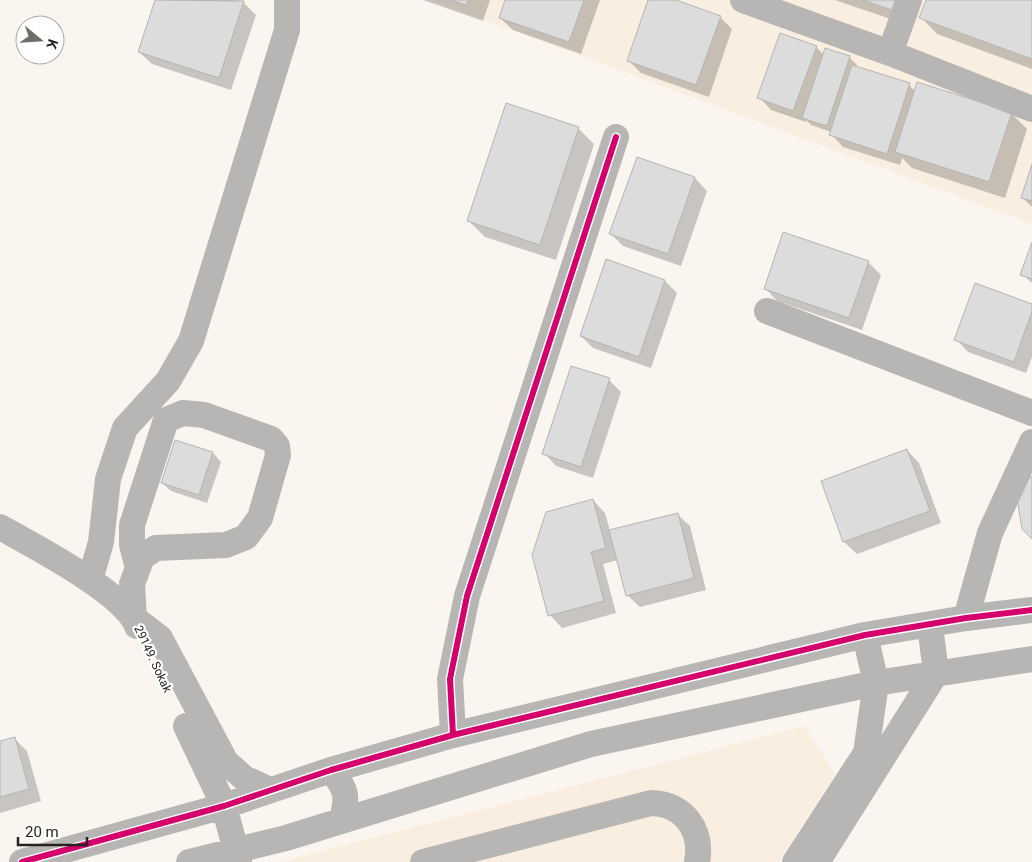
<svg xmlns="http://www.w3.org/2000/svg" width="1032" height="862" font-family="Roboto,sans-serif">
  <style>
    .built { fill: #f9eee0 }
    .shadow { fill: #0003 }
    .building { fill: #dddcdd; stroke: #b4b4b3 }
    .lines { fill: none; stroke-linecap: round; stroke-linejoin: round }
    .minor { stroke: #b8b6b4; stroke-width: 26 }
    .cycleway-casing { stroke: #fff; stroke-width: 9 }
    .cycleway { stroke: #d6006c; stroke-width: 6 }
    .labels { text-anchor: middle; stroke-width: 4.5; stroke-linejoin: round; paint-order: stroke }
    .street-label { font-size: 12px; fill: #26221d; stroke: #fff }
  </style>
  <rect width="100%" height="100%" fill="#faf5ef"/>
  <!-- built -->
  <path class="built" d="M 431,0 L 1032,0 L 1032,224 Z
    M 805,726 L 835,775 L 778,862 L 280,862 Z"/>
  <!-- shadow -->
  <path class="shadow" d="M 156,0 L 236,0 L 243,2 L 256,15 L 231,90 L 152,64 L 139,52 Z
    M 423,0 L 490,0 L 483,21 Z
    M 507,0 L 600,0 L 581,54 L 513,30 L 500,18 Z
    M 650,0 L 672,0 L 720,17 L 732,29 L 709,97 L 641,73 L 629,61 Z
    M 835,0 L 917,0 L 908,25 Z
    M 927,0 L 1032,0 L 1032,69 L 937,34 L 921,17 Z
    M 816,47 L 824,55 L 849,57 L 857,65 L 856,67 L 909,85 L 915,91 L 1011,113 L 1027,129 L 1005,198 L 912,168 L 902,158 L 900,165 L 843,147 L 831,134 L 831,132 L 811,125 L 806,120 L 806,122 L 771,110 L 759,97 Z
    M 578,128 L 594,144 L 556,260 L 485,237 L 469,221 Z
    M 637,159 L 695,178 L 707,191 L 681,266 L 623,246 L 611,234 Z
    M 1032,168 L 1032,207 L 1022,197 Z
    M 1032,246 L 1032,283 L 1022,274 Z
    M 868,262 L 881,275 L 862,330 L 777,301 L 765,288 Z
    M 665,281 L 677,293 L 651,368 L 593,348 L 581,336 Z
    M 1032,306 L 1032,357 L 1026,373 L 968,352 L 956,339 Z
    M 609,380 L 621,392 L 593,478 L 556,466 L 544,453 Z
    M 176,441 L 213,453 L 221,462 L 207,503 L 171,491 L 162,483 Z
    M 907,450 L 919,463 L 941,523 L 857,554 L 844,542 L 822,482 Z
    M 593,500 L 605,513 L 610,531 L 677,514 L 690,526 L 706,590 L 640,607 L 627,595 L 618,560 L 603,564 L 616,613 L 562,628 L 550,615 Z
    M 14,738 L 27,751 L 41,801 L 0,813 L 0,742 Z"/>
  <!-- building -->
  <path class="building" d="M 155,0 L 244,1 L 219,78 L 138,52 Z
    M 451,0 L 468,0 L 466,5 Z
    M 505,0 L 584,0 L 569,42 L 499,18 Z
    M 648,0 L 676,0 L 721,16 L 696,85 L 627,61 Z
    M 863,0 L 895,0 L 892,10 Z
    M 926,0 L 1032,0 L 1032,59 L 919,18 Z
    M 780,33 L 817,46 L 793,111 L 757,98 Z
    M 825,48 L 850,56 L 827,126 L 802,118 Z
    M 852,65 L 910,83 L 887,154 L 829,135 Z
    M 917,82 L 1012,112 L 989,182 L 895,152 Z
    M 506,103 L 579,127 L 540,245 L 467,221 Z
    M 637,157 L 695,177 L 668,254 L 609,234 Z
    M 1032,164 L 1032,201 L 1021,198 Z
    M 783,232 L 869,261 L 849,318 L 764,289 Z
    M 1032,242 L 1032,279 L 1020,275 Z
    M 606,259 L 665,280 L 639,357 L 580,336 Z
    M 975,283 L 1032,304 L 1032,311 L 1014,362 L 954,340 Z
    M 571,366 L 610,378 L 581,467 L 542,454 Z
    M 175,440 L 213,452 L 199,495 L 161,483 Z
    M 907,449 L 930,511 L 843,542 L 821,481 Z
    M 1032,476 L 1032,539 L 1022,529 L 1016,493 Z
    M 593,499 L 606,548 L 591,552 L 604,601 L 548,616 L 532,555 L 546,512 Z
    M 678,513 L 694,578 L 626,596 L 609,530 Z
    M 15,737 L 29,789 L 0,797 L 0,741 Z"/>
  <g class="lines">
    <!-- minor -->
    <path class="minor" d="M 743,0 L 890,53 L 1032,109
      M 890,53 L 909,0
      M 767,311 L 1032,413
      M 0,527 C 32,545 125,593 137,626
      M 138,568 L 132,545 L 132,525 L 166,420 L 183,413 L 204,415 L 271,439 L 277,446 L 278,455 L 260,518 L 246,537 L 226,545 L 156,548 L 142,557 L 132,584 L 134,618 L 160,638 L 226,762 L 244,778 L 270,790
      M 90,580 L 101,542 L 108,479 L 125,428 L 168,381 L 191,341 L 287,30 L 287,0
      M 966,618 L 990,533 L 1032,442
      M 186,726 L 224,806 L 239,862
      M 453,735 L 450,679 L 467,596 L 616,137
      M 331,770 C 347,790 348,796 342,820
      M 22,862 L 224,806 L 331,770 L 453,735 L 865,635 L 966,618 L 1032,610
      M 189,862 L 286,838 L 591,744 L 876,683 L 1032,659
      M 423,862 L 651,803 C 684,804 703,830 697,862
      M 795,862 L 866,753 L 876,683 L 865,635
      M 817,862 L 936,673 L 930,625"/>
    <defs>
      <path id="cycleway" d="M 453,735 L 450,679 L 467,596 L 616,137
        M 22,862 L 224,806 L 331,770 L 453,735 L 865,635 L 966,618 L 1032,610"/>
    </defs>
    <!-- cycleway casing -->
    <use href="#cycleway" class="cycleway-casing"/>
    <!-- cycleway -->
    <use href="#cycleway" class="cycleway"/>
  </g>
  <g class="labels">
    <!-- street labels -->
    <g class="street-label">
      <text transform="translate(153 659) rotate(65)" y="4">29149. Sokak</text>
    </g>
  </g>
  <!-- north arrow -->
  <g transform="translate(40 40) rotate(108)"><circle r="24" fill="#ffffff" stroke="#a8a7a5"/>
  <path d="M0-4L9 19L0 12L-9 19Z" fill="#706c66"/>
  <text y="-8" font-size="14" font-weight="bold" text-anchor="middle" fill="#26221d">K</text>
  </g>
  <!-- scale -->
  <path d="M18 837v8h69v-8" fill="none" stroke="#26221d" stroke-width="2.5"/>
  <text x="25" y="837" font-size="15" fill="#26221d" stroke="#ffffff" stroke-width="4" paint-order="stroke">20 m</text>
</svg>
